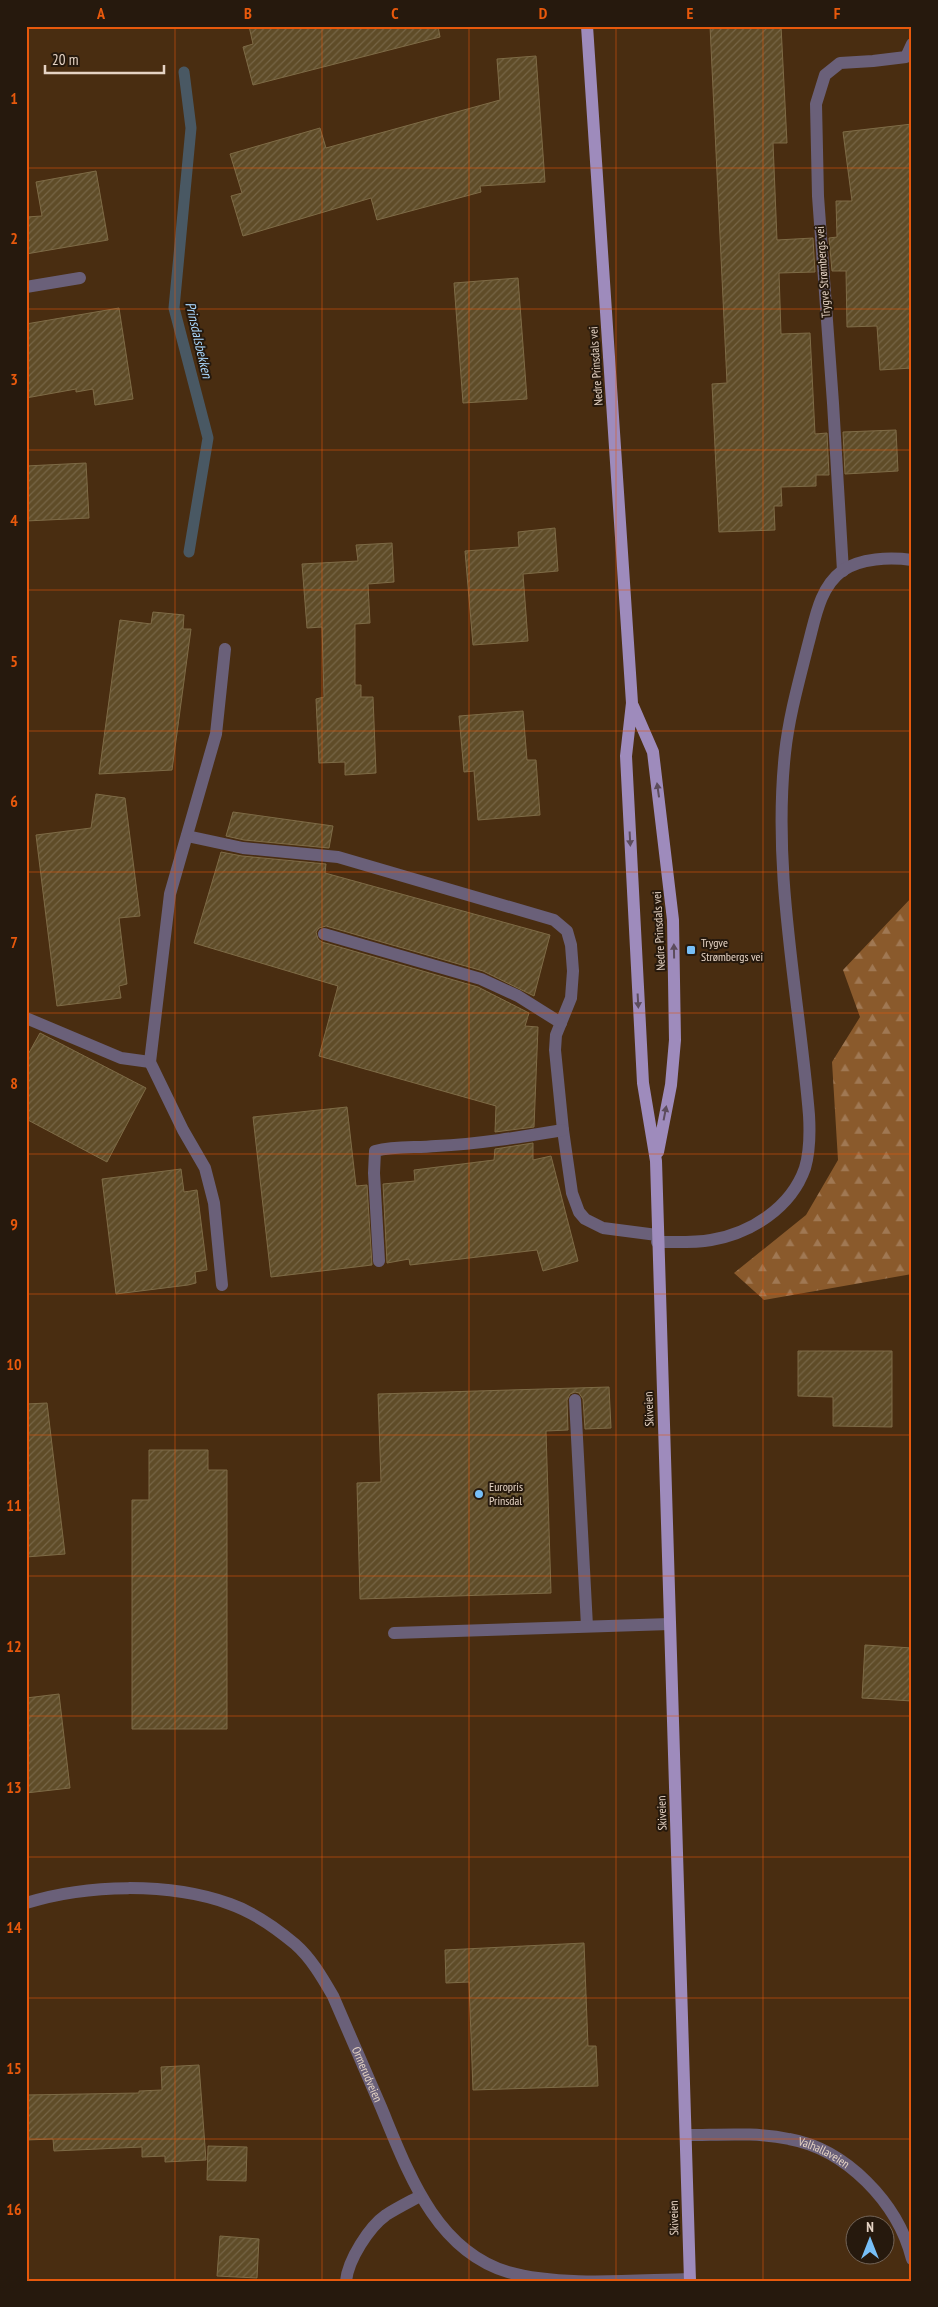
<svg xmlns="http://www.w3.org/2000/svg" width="938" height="2307" font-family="'PT Sans Narrow',sans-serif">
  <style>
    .forest { fill: url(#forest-firs) }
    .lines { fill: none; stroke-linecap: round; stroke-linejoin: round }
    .stream { stroke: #495863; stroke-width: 11 }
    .building { fill: url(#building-hatch); stroke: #7e6b46 }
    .minor { stroke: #6a6079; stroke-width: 12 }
    .major { stroke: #9e8bbc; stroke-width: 12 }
    .oneway { fill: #5c4c5c }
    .grid { fill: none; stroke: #e8590c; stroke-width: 1; stroke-opacity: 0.55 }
    .poi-dot { fill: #77bff7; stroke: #26190d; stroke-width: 2 }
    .labels { text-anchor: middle; stroke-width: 4; stroke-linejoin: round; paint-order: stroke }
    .street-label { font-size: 12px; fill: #e5d3c4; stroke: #26190d }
    .poi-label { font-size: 12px; fill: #e5d3c4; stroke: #26190d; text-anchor: start }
    .water-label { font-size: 14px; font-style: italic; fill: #a8d5fa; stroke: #26190d }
    .neatline { fill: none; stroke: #e8590c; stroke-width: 2 }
    .grid-label { font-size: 16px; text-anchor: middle; font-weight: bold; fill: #e8590c }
  </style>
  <defs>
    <pattern id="forest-firs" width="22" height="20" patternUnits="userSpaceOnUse" patternTransform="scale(1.25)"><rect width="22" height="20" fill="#8a5a2c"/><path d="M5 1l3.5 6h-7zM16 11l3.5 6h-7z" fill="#a07853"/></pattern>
    <pattern id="building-hatch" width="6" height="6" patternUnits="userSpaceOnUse" patternTransform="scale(1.25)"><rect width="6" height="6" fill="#5f4c28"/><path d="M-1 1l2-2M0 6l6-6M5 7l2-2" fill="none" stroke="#766546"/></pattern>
  </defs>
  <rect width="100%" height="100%" fill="#492d11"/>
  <!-- forest -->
  <path class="forest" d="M 912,897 L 912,1274 L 764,1300 L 734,1273 L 806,1215 L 838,1160 L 832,1062 L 860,1017 L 843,970 Z"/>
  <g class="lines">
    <!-- stream -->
    <path class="stream" d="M 184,72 L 191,128 L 174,308 L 208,438 L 189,552"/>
  </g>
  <!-- building -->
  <path class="building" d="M 249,26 L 438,26 L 440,37 L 253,85 L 243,47 L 253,44 Z
    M 710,26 L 781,26 L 787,143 L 773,143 L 777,240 L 813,238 L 815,272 L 779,273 L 781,334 L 810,333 L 815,434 L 827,433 L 829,475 L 816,475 L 816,486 L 781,487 L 782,506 L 774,506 L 775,530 L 719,532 L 712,384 L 727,383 Z
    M 536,56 L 545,182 L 480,186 L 481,192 L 377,220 L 371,198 L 243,236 L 231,196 L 242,193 L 230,154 L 320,128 L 326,148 L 500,100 L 497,59 Z
    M 912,124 L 912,368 L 880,370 L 877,326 L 847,327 L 846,271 L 832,271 L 829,238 L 837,237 L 836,201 L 852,201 L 843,132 Z
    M 96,171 L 108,240 L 26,254 L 26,217 L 42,216 L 36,182 Z
    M 518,278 L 527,399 L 463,403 L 454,283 Z
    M 119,308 L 133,399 L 95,405 L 93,389 L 76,392 L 76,389 L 26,398 L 26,324 Z
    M 896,430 L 898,471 L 845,474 L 843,432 Z
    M 86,463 L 89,518 L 26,521 L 26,466 Z
    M 555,528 L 558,571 L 523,574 L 528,641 L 473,645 L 465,551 L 519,547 L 518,532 Z
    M 392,543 L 394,582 L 368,584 L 370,623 L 355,624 L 355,685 L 361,685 L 361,697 L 373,697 L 376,773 L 345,775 L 345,762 L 319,763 L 316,699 L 324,697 L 322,627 L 307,628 L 302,564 L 358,561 L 356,545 Z
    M 153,612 L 184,615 L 183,629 L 191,629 L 172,770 L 99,774 L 120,620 L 151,624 Z
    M 523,711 L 527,760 L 536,760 L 540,815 L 478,820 L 474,771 L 464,772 L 459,716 Z
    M 96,794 L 125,798 L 140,916 L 119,918 L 127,984 L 119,986 L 121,998 L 57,1006 L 36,835 L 91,828 Z
    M 233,812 L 333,826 L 329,848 L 244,840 L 226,836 Z
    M 221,852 L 242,856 L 326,864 L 325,873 L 550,935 L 534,996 L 483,971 L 326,926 L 319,928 L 316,932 L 318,939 L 322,942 L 478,987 L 529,1013 L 525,1026 L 538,1027 L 534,1127 L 495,1132 L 496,1106 L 319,1056 L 338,986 L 194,943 Z
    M 40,1033 L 146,1088 L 107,1162 L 26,1119 L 26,1058 Z
    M 347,1107 L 356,1186 L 367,1185 L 372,1265 L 271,1277 L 253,1117 Z
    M 533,1143 L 533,1160 L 551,1156 L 578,1261 L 543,1271 L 537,1250 L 410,1265 L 409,1259 L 387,1263 L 383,1184 L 415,1181 L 414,1170 L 494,1160 L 495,1149 Z
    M 181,1169 L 184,1192 L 197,1190 L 207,1270 L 195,1272 L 196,1283 L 188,1285 L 116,1294 L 102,1179 Z
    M 798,1351 L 892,1351 L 892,1427 L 833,1426 L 833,1397 L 798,1396 Z
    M 609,1387 L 611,1428 L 585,1429 L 583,1399 L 579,1393 L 575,1392 L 570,1394 L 567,1400 L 568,1430 L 546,1431 L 551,1593 L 360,1599 L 357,1483 L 381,1482 L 378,1394 Z
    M 47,1403 L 65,1554 L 26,1557 L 26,1404 Z
    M 149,1450 L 208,1450 L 208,1470 L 227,1470 L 227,1729 L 132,1729 L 132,1500 L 149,1500 Z
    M 865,1645 L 912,1648 L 912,1701 L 862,1698 Z
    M 59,1694 L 70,1788 L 26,1793 L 26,1698 Z
    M 584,1943 L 588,2046 L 596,2046 L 598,2086 L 473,2090 L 469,1982 L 446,1983 L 445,1950 Z
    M 199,2065 L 206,2160 L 165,2162 L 165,2156 L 142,2157 L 142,2147 L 54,2151 L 53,2139 L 26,2140 L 26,2095 L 139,2093 L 139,2091 L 162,2090 L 161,2067 Z
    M 208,2146 L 247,2147 L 246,2181 L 207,2180 Z
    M 220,2236 L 259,2239 L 257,2278 L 217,2276 Z"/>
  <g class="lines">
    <!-- minor -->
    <g class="minor">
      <path d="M 26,287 L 80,278"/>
      <path d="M 843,571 L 833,403 L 818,196 L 816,104 L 825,75 L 840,63 L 873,61 L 906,57 L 912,44"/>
      <path d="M 187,836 L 243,848 L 338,857 L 554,920 L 567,931 L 571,945 L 573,971 L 571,998 L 556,1035 L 555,1050 L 563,1130 L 572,1193 L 579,1212 L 585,1219 L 603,1228 L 657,1235"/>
      <path d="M 324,934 L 481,979 L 518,996 L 561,1023"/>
      <path d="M 26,1018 L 121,1058 L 150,1062"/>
      <path d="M 657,1242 C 675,1242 694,1243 711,1240 C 751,1233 791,1208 805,1168 C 810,1151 810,1132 809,1115 C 799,994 772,874 785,753 C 789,716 799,681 808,645 C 815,620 819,588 842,571 C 860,558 890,557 912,560"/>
      <path d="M 379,1261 L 374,1173 L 375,1151 C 396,1146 415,1148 436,1146 C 479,1144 521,1137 563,1130"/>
      <path d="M 222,1285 L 214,1203 L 205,1168 L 183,1130 L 150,1062 L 170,894 L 216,734 L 225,649"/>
      <path d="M 575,1400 L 587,1626"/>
      <path d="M 394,1633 L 670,1624"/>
      <path id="s1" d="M 26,1903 C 87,1884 169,1882 230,1904 C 253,1912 276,1928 295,1944 C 311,1958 322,1977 333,1996 C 349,2033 365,2070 381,2107 C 408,2172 435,2250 508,2272 C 561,2287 634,2280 690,2279"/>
      <path id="s2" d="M 686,2135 C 720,2135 756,2132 789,2139 C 846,2149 898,2203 912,2259"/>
      <path d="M 346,2281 C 348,2260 369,2227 386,2215 C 397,2208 409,2202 420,2196"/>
    </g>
    <!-- major -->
    <path class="major" d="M 587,26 L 632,703 L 626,756 L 643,1083 L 656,1161 L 690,2281
      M 633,706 L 653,752 L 673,920 L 675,1040 L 671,1085 L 658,1152"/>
  </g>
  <!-- one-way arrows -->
  <defs><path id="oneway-solid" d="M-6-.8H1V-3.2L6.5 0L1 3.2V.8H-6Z" transform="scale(1.25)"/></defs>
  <g class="oneway">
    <use href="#oneway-solid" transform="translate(658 790) rotate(-98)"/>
    <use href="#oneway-solid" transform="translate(630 839) rotate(87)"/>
    <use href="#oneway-solid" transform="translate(674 951) rotate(-91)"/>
    <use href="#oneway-solid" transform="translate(638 1001) rotate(87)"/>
    <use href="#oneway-solid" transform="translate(665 1113) rotate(-79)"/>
  </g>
  <!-- grid -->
  <path class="grid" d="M 175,26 L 175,2281M 322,26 L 322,2281M 469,26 L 469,2281M 616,26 L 616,2281M 763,26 L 763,2281M 26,168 L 912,168M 26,309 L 912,309M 26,450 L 912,450M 26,590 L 912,590M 26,731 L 912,731M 26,872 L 912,872M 26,1013 L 912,1013M 26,1154 L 912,1154M 26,1294 L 912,1294M 26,1435 L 912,1435M 26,1576 L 912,1576M 26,1716 L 912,1716M 26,1857 L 912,1857M 26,1998 L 912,1998M 26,2139 L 912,2139"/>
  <!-- markers -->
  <g class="poi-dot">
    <rect x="686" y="945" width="10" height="10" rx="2.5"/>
    <circle cx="479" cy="1494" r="5"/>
  </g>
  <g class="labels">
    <!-- street labels -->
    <g class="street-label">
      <text transform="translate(823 272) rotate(-94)" y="4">Trygve Strømbergs vei</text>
      <text transform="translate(596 366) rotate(-94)" y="4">Nedre Prinsdals vei</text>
      <text transform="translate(659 931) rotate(-93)" y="4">Nedre Prinsdals vei</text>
      <text transform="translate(649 1409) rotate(-92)" y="4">Skiveien</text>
      <text transform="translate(662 1813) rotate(-92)" y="4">Skiveien</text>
      <text dy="4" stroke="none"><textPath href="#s1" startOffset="434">Ormerudveien</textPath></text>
      <text dy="4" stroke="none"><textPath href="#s2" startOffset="141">Valhallaveien</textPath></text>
      <text transform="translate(674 2218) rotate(-91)" y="4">Skiveien</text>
    </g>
    <!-- poi labels -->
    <g class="poi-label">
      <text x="701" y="947">Trygve<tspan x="701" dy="14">Strømbergs vei</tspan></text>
      <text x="489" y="1491">Europris<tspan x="489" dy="14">Prinsdal</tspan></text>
    </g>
    <!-- water labels -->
    <g class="water-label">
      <text transform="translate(199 340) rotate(77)" y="5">Prinsdalsbekken</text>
    </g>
  </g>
  <!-- border -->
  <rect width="938" height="2307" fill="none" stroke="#26190d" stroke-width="55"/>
  <!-- north arrow -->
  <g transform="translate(870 2240)"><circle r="24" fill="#26190d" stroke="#726356"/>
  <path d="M0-4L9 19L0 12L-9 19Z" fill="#77bff7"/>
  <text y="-8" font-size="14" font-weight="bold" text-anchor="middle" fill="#e5d3c4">N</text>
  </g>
  <!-- scale -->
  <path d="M45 65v8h119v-8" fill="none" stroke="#e5d3c4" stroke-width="2.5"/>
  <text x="52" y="65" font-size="15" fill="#e5d3c4" stroke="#26190d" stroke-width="4" paint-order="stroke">20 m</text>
  <rect x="28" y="28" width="882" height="2252" class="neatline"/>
  <g class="grid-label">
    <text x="101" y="19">A</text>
    <text x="248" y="19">B</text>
    <text x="395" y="19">C</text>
    <text x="543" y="19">D</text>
    <text x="690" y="19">E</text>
    <text x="837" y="19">F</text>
    <text x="14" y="104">1</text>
    <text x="14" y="244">2</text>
    <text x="14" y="385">3</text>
    <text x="14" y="526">4</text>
    <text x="14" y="667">5</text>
    <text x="14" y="807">6</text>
    <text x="14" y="948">7</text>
    <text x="14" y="1089">8</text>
    <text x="14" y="1230">9</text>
    <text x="14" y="1370">10</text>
    <text x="14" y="1511">11</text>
    <text x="14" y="1652">12</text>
    <text x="14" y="1793">13</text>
    <text x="14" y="1933">14</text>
    <text x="14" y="2074">15</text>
    <text x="14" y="2215">16</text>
  </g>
</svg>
